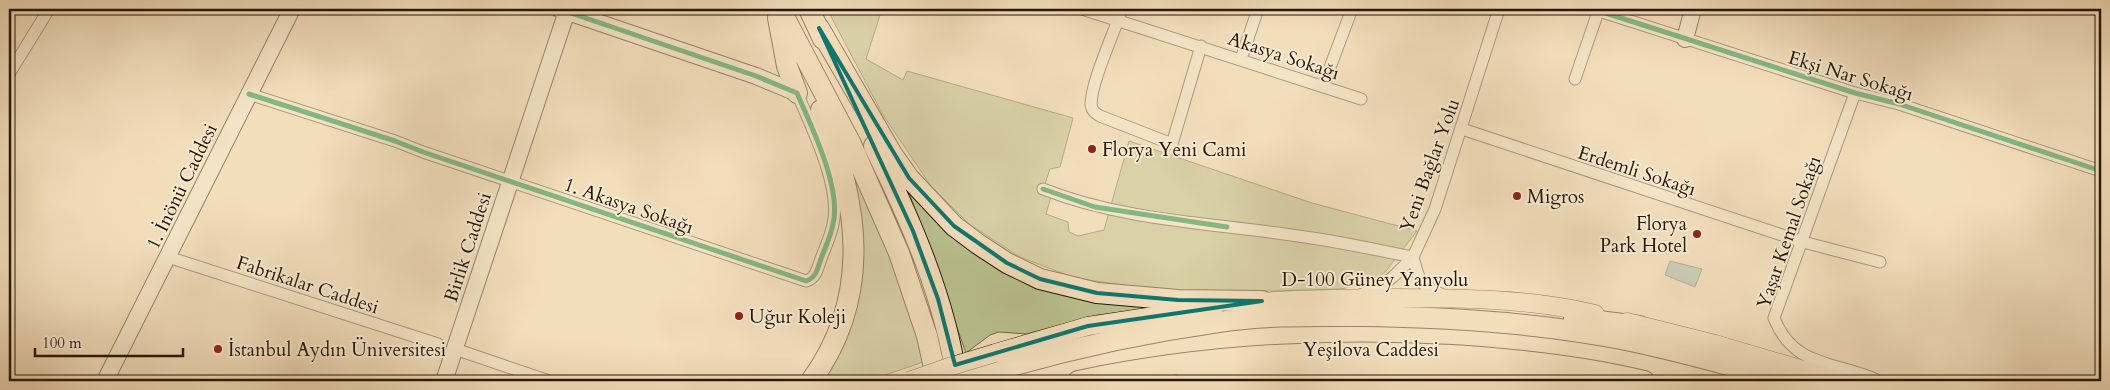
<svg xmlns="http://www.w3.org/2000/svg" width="2110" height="390" font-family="Cardo,serif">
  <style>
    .green { fill: #bbc190; stroke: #706c4a }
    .water { fill: #9dbbb7; stroke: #6d796f }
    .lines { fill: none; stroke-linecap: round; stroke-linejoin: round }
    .street-casing { stroke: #594932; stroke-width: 13 }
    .secondary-casing { stroke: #261704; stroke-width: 18 }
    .primary-casing { stroke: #261704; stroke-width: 19 }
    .highway-casing { stroke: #261704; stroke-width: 22 }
    .street { stroke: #f7ead3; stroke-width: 11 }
    .secondary { stroke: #f7ead3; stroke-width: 16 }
    .primary { stroke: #f3debc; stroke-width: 18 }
    .highway { stroke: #f3debc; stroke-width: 20 }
    .primary-bridge-casing { stroke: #261704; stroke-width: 19; stroke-linecap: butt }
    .primary-bridge { stroke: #f3debc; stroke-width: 18 }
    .cycleway-casing { stroke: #f7ead3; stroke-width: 8 }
    .cycleway { stroke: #00873e; stroke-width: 5 }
    .marked { fill: none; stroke: #0f766e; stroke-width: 4; stroke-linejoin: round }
    .poi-dot { fill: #8f2418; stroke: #f7ead3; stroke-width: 2 }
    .labels { text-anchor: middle; stroke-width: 4; stroke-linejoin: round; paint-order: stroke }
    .street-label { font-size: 19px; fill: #261704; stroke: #f7ead3 }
    .poi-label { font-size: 19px; fill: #261704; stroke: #f7ead3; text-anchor: start }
  </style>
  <rect width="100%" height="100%" fill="#f3debc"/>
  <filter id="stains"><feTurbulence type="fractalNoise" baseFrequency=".004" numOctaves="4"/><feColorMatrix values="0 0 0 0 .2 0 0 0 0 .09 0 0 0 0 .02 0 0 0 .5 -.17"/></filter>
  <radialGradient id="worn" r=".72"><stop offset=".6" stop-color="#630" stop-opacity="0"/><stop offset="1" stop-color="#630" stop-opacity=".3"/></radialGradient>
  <!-- green -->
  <path class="green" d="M 827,9 L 839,12 L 840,9 L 882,9 L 866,59 L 903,80 L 907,71 L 1073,118 L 1060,167 L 1050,169 L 1042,193 L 1051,197 L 1046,214 L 1068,222 L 1069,232 L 1078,236 L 1104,230 L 1129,141 L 1312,203 L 1417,231 L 1386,271 L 1374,281 L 1341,289 L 1238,292 L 1158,290 L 1075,278 L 1020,257 L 969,224 L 931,186 L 883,115 Z
    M 840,137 L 880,223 L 926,361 L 868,381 L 822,381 L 853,313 Z
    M 907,187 L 998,266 L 1153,306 L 1145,309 L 1098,315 L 1026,334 L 999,332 L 990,335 L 966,353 Z"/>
  <!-- water -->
  <path class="water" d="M 1670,261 L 1702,269 L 1695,287 L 1665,275 Z"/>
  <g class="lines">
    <defs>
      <path id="street" d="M 1082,9 L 1361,99
        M 1122,9 C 1114,33 1091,82 1091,105 C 1092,111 1095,113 1100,116 L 1172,144 L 1201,46
        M 1593,9 L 1855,93 L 1899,104 L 2101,171
        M 1241,59 L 1258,9
        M 9,74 L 49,9
        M 1575,79 L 1599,9
        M 1323,86 L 1352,9
        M 1855,93 L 1774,318 C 1794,369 1837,361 1879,381
        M 249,94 L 395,141 L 423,152 L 806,281 C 817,278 818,266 822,256 C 826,246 831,235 833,224 C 842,188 811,126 797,93
        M 1462,129 L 1803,242 L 1880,262
        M 1043,189 C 1127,222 1217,223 1305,237 C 1341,242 1377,250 1413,257
        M 168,257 L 438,344
        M 1413,257 C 1419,279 1419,286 1441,294
        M 1360,295 L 1381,286 L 1394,276 L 1413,257 L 1435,209 L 1499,9
        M 455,349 L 549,381
        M 1398,369 L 1409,381"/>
      <path id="secondary" d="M 559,9 L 756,76 L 797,93
        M 1685,39 L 1693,9
        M 105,381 L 292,9
        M 444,381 L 567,11
        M 1373,381 L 1380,368"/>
      <path id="primary" d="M 1250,303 C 1296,298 1344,299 1390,298 C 1459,298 1528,298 1595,314
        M 1627,322 L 1715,344 L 1841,381
        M 995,353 L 1088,326 L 1214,307
        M 1183,381 L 1280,369 L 1380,368 L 1484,373 L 1558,381"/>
      <path id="highway" d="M 780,9 L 851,144 L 899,253 L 927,336 L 937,381
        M 809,9 L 823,39
        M 778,18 L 787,66 L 797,93
        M 819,28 L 892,154 L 909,178 L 954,226 L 978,244 L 1007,263 L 1040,279 L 1097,293 L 1178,300 L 1262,301
        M 874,146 C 911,221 945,298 957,381
        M 1574,318 L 1639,326
        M 811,381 C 873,296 859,202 821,110
        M 962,381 C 1046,354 1132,334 1219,322 C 1265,315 1312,316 1358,316 C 1446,317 1534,322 1621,339 C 1675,350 1730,365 1783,381
        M 1078,381 C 1201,355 1327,348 1452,355 C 1516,359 1582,366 1644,381"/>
    </defs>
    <!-- street casing -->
    <use href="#street" class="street-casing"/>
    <!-- secondary casing -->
    <use href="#secondary" class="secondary-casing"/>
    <!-- primary casing -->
    <use href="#primary" class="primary-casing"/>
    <!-- highway casing -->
    <use href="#highway" class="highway-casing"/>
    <!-- street -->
    <use href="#street" class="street"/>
    <!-- secondary -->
    <use href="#secondary" class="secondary"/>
    <!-- primary -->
    <use href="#primary" class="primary"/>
    <!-- highway -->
    <use href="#highway" class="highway"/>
    <defs>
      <path id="primary-bridge" d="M 909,381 L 952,366 L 995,353"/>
    </defs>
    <!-- primary-bridge casing -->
    <use href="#primary-bridge" class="primary-bridge-casing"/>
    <!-- primary-bridge -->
    <use href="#primary-bridge" class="primary-bridge"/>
    <defs>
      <path id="cycleway" d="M 1593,9 L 1855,93 L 1899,104 L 2101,171
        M 249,94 L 395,141 L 423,152 L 806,281 C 817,278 818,266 822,256 C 826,246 831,235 833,224 C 842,188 811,126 797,93 L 756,76 L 559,9
        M 1043,189 L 1095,207 L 1227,227"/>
    </defs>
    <!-- cycleway casing -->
    <use href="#cycleway" class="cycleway-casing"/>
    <!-- cycleway -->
    <use href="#cycleway" class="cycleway"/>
  </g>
  <!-- marked area -->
  <path d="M0 0H2110V390H0ZM 819,28 L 909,178 L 954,226 L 1007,263 L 1040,279 L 1097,293 L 1178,300 L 1262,301 L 1088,326 L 955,365 L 938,299 L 913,231 Z" fill="#f3debc" fill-opacity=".55" fill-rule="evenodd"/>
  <path class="marked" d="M 819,28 L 909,178 L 954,226 L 1007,263 L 1040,279 L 1097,293 L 1178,300 L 1262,301 L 1088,326 L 955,365 L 938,299 L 913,231 Z"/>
  <!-- markers -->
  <g class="poi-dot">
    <circle cx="1092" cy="149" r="5"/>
    <circle cx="1517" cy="196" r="5"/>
    <circle cx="1697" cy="234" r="5"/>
    <circle cx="739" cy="316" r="5"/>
    <circle cx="218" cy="349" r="5"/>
  </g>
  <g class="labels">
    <!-- street labels -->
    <g class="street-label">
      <text transform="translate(1284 55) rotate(18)" y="7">Akasya Sokağı</text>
      <text transform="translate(1851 75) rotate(17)" y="7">Ekşi Nar Sokağı</text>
      <text transform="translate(1429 165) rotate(-70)" y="7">Yeni Bağlar Yolu</text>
      <text transform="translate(1637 170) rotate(18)" y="7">Erdemli Sokağı</text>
      <text transform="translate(181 186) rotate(-64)" y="7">1. İnönü Caddesi</text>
      <text transform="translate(629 205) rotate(19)" y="7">1. Akasya Sokağı</text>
      <text transform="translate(1788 232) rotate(-71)" y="7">Yaşar Kemal Sokağı</text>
      <text transform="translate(467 247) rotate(-72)" y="7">Birlik Caddesi</text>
      <text x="1375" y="286">D-100 Güney Yanyolu</text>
      <text transform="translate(308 284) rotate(18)" y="7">Fabrikalar Caddesi</text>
      <text x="1371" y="356">Yeşilova Caddesi</text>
    </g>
    <!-- poi labels -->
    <g class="poi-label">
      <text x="1102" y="156">Florya Yeni Cami</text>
      <text x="1527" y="203">Migros</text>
      <text x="1687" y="230" text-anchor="end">Florya<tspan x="1687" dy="22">Park Hotel</tspan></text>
      <text x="749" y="323">Uğur Koleji</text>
      <text x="228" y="356">İstanbul Aydın Üniversitesi</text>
    </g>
  </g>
  <!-- margin -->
  <rect width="2110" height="390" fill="none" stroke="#f3debc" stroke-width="30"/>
  <rect x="10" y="10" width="2090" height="370" fill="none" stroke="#261704" stroke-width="2.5"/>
  <rect x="15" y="15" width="2080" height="360" fill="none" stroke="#261704"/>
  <!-- scale -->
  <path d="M35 348v8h148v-8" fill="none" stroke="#261704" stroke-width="2.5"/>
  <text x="42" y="348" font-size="15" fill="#261704" stroke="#f7ead3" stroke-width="4" paint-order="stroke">100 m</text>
  <rect width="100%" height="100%" filter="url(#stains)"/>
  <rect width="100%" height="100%" fill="url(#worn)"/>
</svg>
